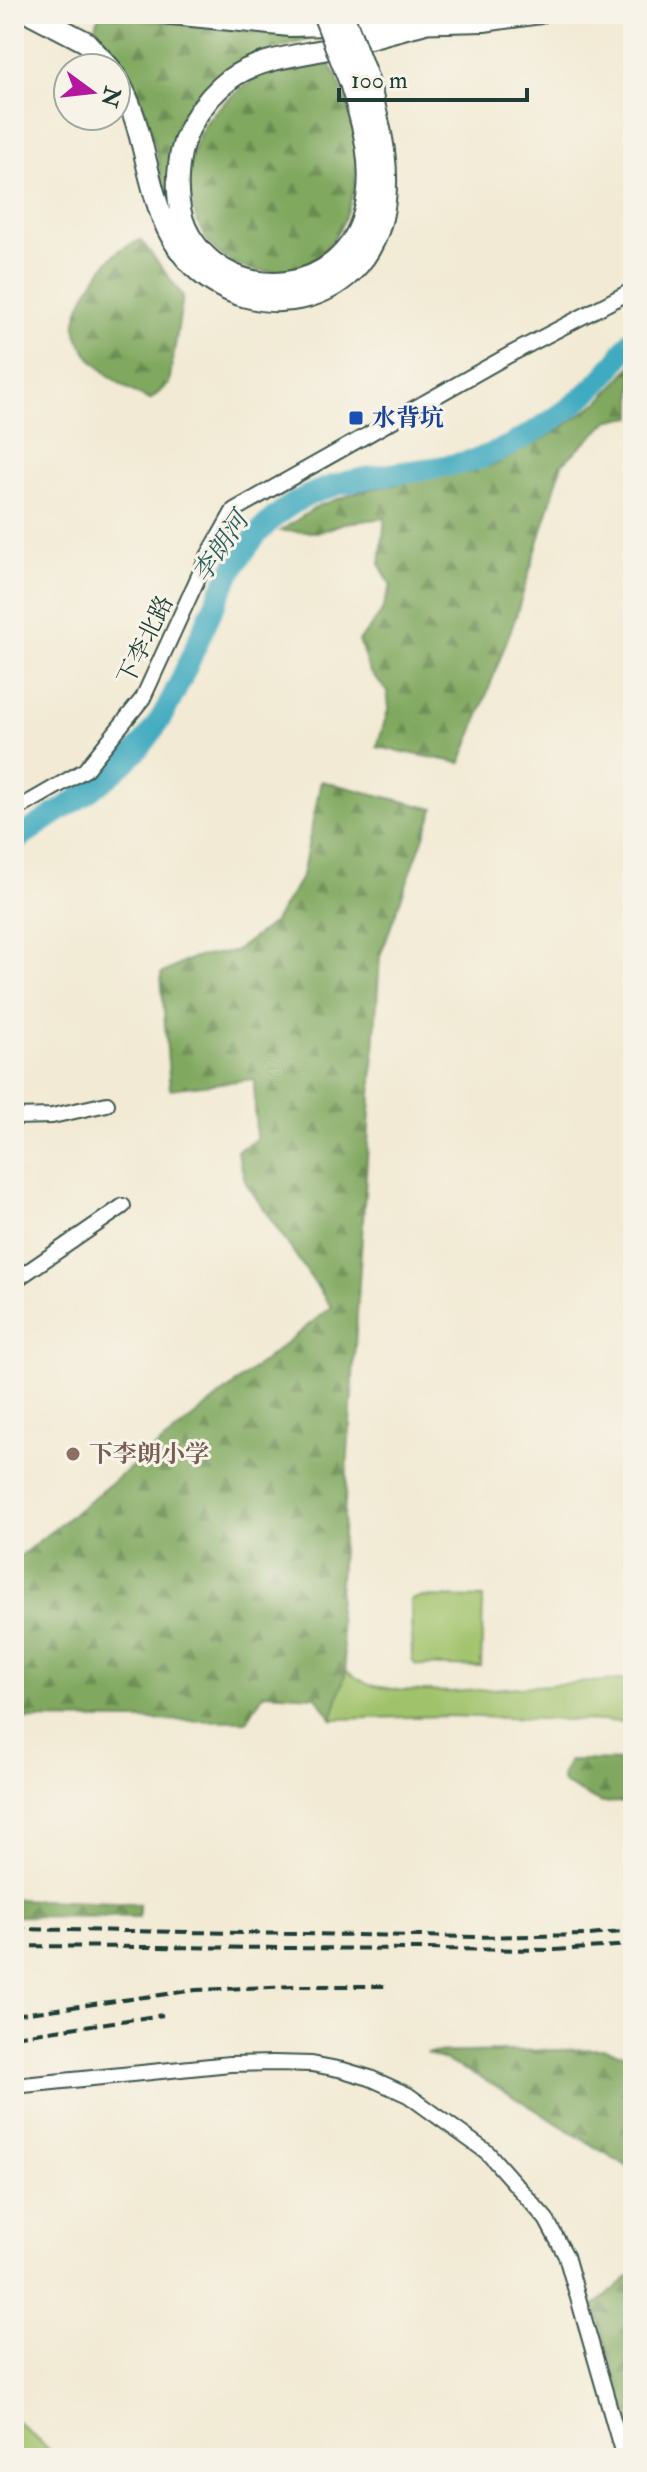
<svg xmlns="http://www.w3.org/2000/svg" width="647" height="2472" font-family="'IM FELL Double Pica','Noto Serif SC',serif">
  <style>
    .green { fill: #a0c26b; stroke: #608050; stroke-width: 2 }
    .forest { fill: url(#forest-firs); stroke: #50724a; stroke-width: 2 }
    .lines { fill: none; stroke-linecap: round; stroke-linejoin: round }
    .stream { stroke: #41aac0; stroke-width: 4 }
    .river { stroke: #41aac0; stroke-width: 22 }
    .minor-casing { stroke: #3f574c; stroke-width: 18 }
    .major-casing { stroke: #3f574c; stroke-width: 22 }
    .highway-casing { stroke: #3f574c; stroke-width: 24 }
    .minor { stroke: #fff; stroke-width: 14 }
    .major { stroke: #fff; stroke-width: 18 }
    .highway { stroke: #fff; stroke-width: 20 }
    .rail { stroke: #1f3d34; stroke-width: 4; stroke-dasharray: 12 6; stroke-linecap: butt }
    .highway-bridge-casing { stroke: #3f574c; stroke-width: 24; stroke-linecap: butt }
    .highway-bridge { stroke: #fff; stroke-width: 20 }
    .transit-dot { fill: #1a4fb4; stroke: #f7f3e8; stroke-width: 3 }
    .education-dot { fill: #8d6e63; stroke: #f7f3e8; stroke-width: 3 }
    .labels { text-anchor: middle; stroke-width: 6; stroke-linejoin: round; paint-order: stroke }
    .transit-label { font-size: 24px; font-weight: bold; fill: #164399; stroke: #f7f3e8; text-anchor: start }
    .street-label { font-size: 24px; fill: #1f3d34; stroke: #f7f3e8 }
    .education-label { font-size: 24px; font-weight: bold; fill: #785e54; stroke: #f7f3e8; text-anchor: start }
    .water-label { font-size: 26px; font-style: italic; fill: #295e5e; stroke: #f7f3e8 }
  </style>
  <defs>
    <pattern id="forest-firs" width="22" height="20" patternUnits="userSpaceOnUse" patternTransform="scale(2)"><rect width="22" height="20" fill="#80a85f"/><path d="M5 1l3.5 6h-7zM16 11l3.5 6h-7z" fill="#688a4f"/></pattern>
  </defs>
  <rect width="100%" height="100%" fill="#f7f3e8"/>
  <filter id="ink" filterUnits="userSpaceOnUse"><feTurbulence type="fractalNoise" baseFrequency=".0125" numOctaves="2"/><feDisplacementMap in="SourceGraphic" scale="16" xChannelSelector="R" yChannelSelector="G"/><feConvolveMatrix kernelMatrix="1 2 1 2 8 2 1 2 1" color-interpolation-filters="sRGB"/></filter>
  <filter id="wash" filterUnits="userSpaceOnUse"><feTurbulence type="fractalNoise" baseFrequency=".006" numOctaves="4" result="noise"/><feDisplacementMap in="SourceGraphic" scale="32" xChannelSelector="R" yChannelSelector="G"/><feGaussianBlur stdDeviation="1.8" result="paint"/><feColorMatrix in="noise" values="0 0 0 0 0 0 0 0 0 0 0 0 0 0 0 0 0 1.4 0 .05"/><feComposite in="paint" operator="in"/></filter>
  <g filter="url(#wash)">
    <rect width="100%" height="100%" fill="#f2ead4"/>
    <!-- green -->
    <path class="green" d="M 420,1597 L 483,1598 L 481,1667 L 416,1665 L 412,1660 L 411,1600 Z
      M 346,1671 L 369,1685 L 398,1690 L 451,1692 L 633,1679 L 633,1722 L 445,1716 L 332,1719 Z
      M 14,2419 L 58,2458 L 14,2458 Z"/>
    <!-- forest -->
    <path class="forest" d="M 99,15 L 313,38 L 272,50 L 236,70 L 182,128 L 176,226 L 169,212 C 156,159 151,99 116,55 C 110,47 100,41 92,36 Z
      M 330,63 C 357,118 369,169 341,226 C 329,251 309,269 281,271 C 204,280 172,198 199,135 C 208,116 223,103 239,90 C 253,80 270,68 287,64 C 300,62 316,64 330,63 Z
      M 141,240 L 183,296 L 169,384 L 150,400 C 123,388 89,366 77,336 C 69,313 101,265 119,251 C 125,246 134,243 141,240 Z
      M 633,364 L 633,417 L 610,420 L 562,464 L 516,616 L 461,763 L 377,747 L 389,707 L 387,691 L 369,671 L 359,641 L 381,613 L 391,586 L 380,565 L 385,518 L 344,523 L 320,532 L 280,531 L 318,506 L 361,491 L 495,465 L 559,430 L 601,400 Z
      M 321,781 L 434,809 L 380,956 L 338,1610 L 346,1671 L 332,1719 L 316,1696 L 264,1693 L 247,1721 L 14,1719 L 14,1561 L 331,1307 L 246,1183 L 237,1151 L 256,1139 L 254,1079 L 170,1089 L 161,974 L 192,958 L 235,951 L 273,923 L 302,876 Z
      M 569,1760 L 633,1761 L 633,1806 L 619,1802 L 601,1803 L 563,1783 L 561,1776 Z
      M 14,1899 L 139,1904 L 139,1917 L 14,1916 Z
      M 603,2049 L 633,2056 L 633,2169 C 563,2131 502,2081 426,2053 Z
      M 633,2273 L 633,2437 L 595,2306 Z"/>
    <g class="lines">
      <!-- stream -->
      <path class="stream" d="M 14,308 L 23,292"/>
      <!-- river -->
      <path class="river" d="M 14,842 C 62,806 119,781 154,729 C 197,665 218,559 281,512 C 333,472 405,476 466,462 C 510,452 577,408 607,373 C 617,362 624,350 633,339"/>
    </g>
  </g>
  <g filter="url(#ink)">
    <g class="lines">
      <defs>
        <path id="minor" d="M 14,811 L 85,770 L 143,698 L 208,556 L 234,510 L 509,355 L 633,290
          M 14,1117 L 52,1116 L 107,1104
          M 14,1281 L 123,1206
          M 14,2086 L 230,2064 L 273,2063 L 312,2064 L 343,2070 L 370,2078 L 408,2095 L 487,2152 L 546,2219 L 566,2256 L 624,2458"/>
        <path id="major" d="M 162,14 L 290,27 L 484,22 L 540,14"/>
        <path id="highway" d="M 32,14 L 86,42 L 110,68
          M 116,77 C 153,135 142,217 194,267 C 256,327 361,306 382,218 C 393,170 380,126 368,80
          M 350,83 C 363,125 376,169 364,213 C 343,296 233,307 190,236 C 178,216 176,188 179,165 C 182,132 203,100 230,79 C 257,59 296,56 328,49 C 359,41 390,32 422,24"/>
      </defs>
      <!-- minor casing -->
      <use href="#minor" class="minor-casing"/>
      <!-- major casing -->
      <use href="#major" class="major-casing"/>
      <!-- highway casing -->
      <use href="#highway" class="highway-casing"/>
      <!-- minor -->
      <use href="#minor" class="minor"/>
      <!-- major -->
      <use href="#major" class="major"/>
      <!-- highway -->
      <use href="#highway" class="highway"/>
      <!-- rail -->
      <path class="rail" d="M 14,1929 L 474,1937 L 589,1935 L 633,1931
        M 14,1946 L 555,1950 L 633,1945
        M 14,2015 L 196,1990 L 293,1986 L 385,1986
        M 14,2036 L 163,2015"/>
      <defs>
        <path id="highway-bridge" d="M 323,14 L 350,83
          M 343,14 L 368,80"/>
      </defs>
      <!-- highway-bridge casing -->
      <use href="#highway-bridge" class="highway-bridge-casing"/>
      <!-- highway-bridge -->
      <use href="#highway-bridge" class="highway-bridge"/>
    </g>
  </g>
  <!-- markers -->
  <rect class="transit-dot" x="348" y="410" width="16" height="16" rx="4"/>
  <circle class="education-dot" cx="73" cy="1454" r="8"/>
  <g class="labels">
    <!-- transit labels -->
    <g class="transit-label">
      <text x="372" y="426">水背坑</text>
    </g>
    <!-- street labels -->
    <g class="street-label">
      <text transform="translate(145 640) rotate(-64)" y="8">下李北路</text>
    </g>
    <!-- education labels -->
    <g class="education-label">
      <text x="89" y="1462">下李朗小学</text>
    </g>
    <!-- water labels -->
    <g class="water-label">
      <text transform="translate(220 547) rotate(-56)" y="9">李朗河</text>
    </g>
  </g>
  <!-- margin -->
  <rect width="647" height="2472" fill="none" stroke="#f7f3e8" stroke-width="48"/>
  <!-- north arrow -->
  <g transform="translate(92 92) rotate(105)"><circle r="38" fill="#f7f3e8" stroke="#a1aaa0" stroke-width="2"/>
  <path d="M0-6L14 30L0 20L-14 30Z" fill="#b5179e"/>
  <text y="-12" font-size="22" font-weight="bold" text-anchor="middle" fill="#1f3d34">N</text>
  </g>
  <!-- scale -->
  <path d="M339 88v12h188v-12" fill="none" stroke="#1f3d34" stroke-width="4"/>
  <text x="351" y="88" font-size="24" fill="#1f3d34" stroke="#f7f3e8" stroke-width="6" paint-order="stroke">100 m</text>
</svg>
